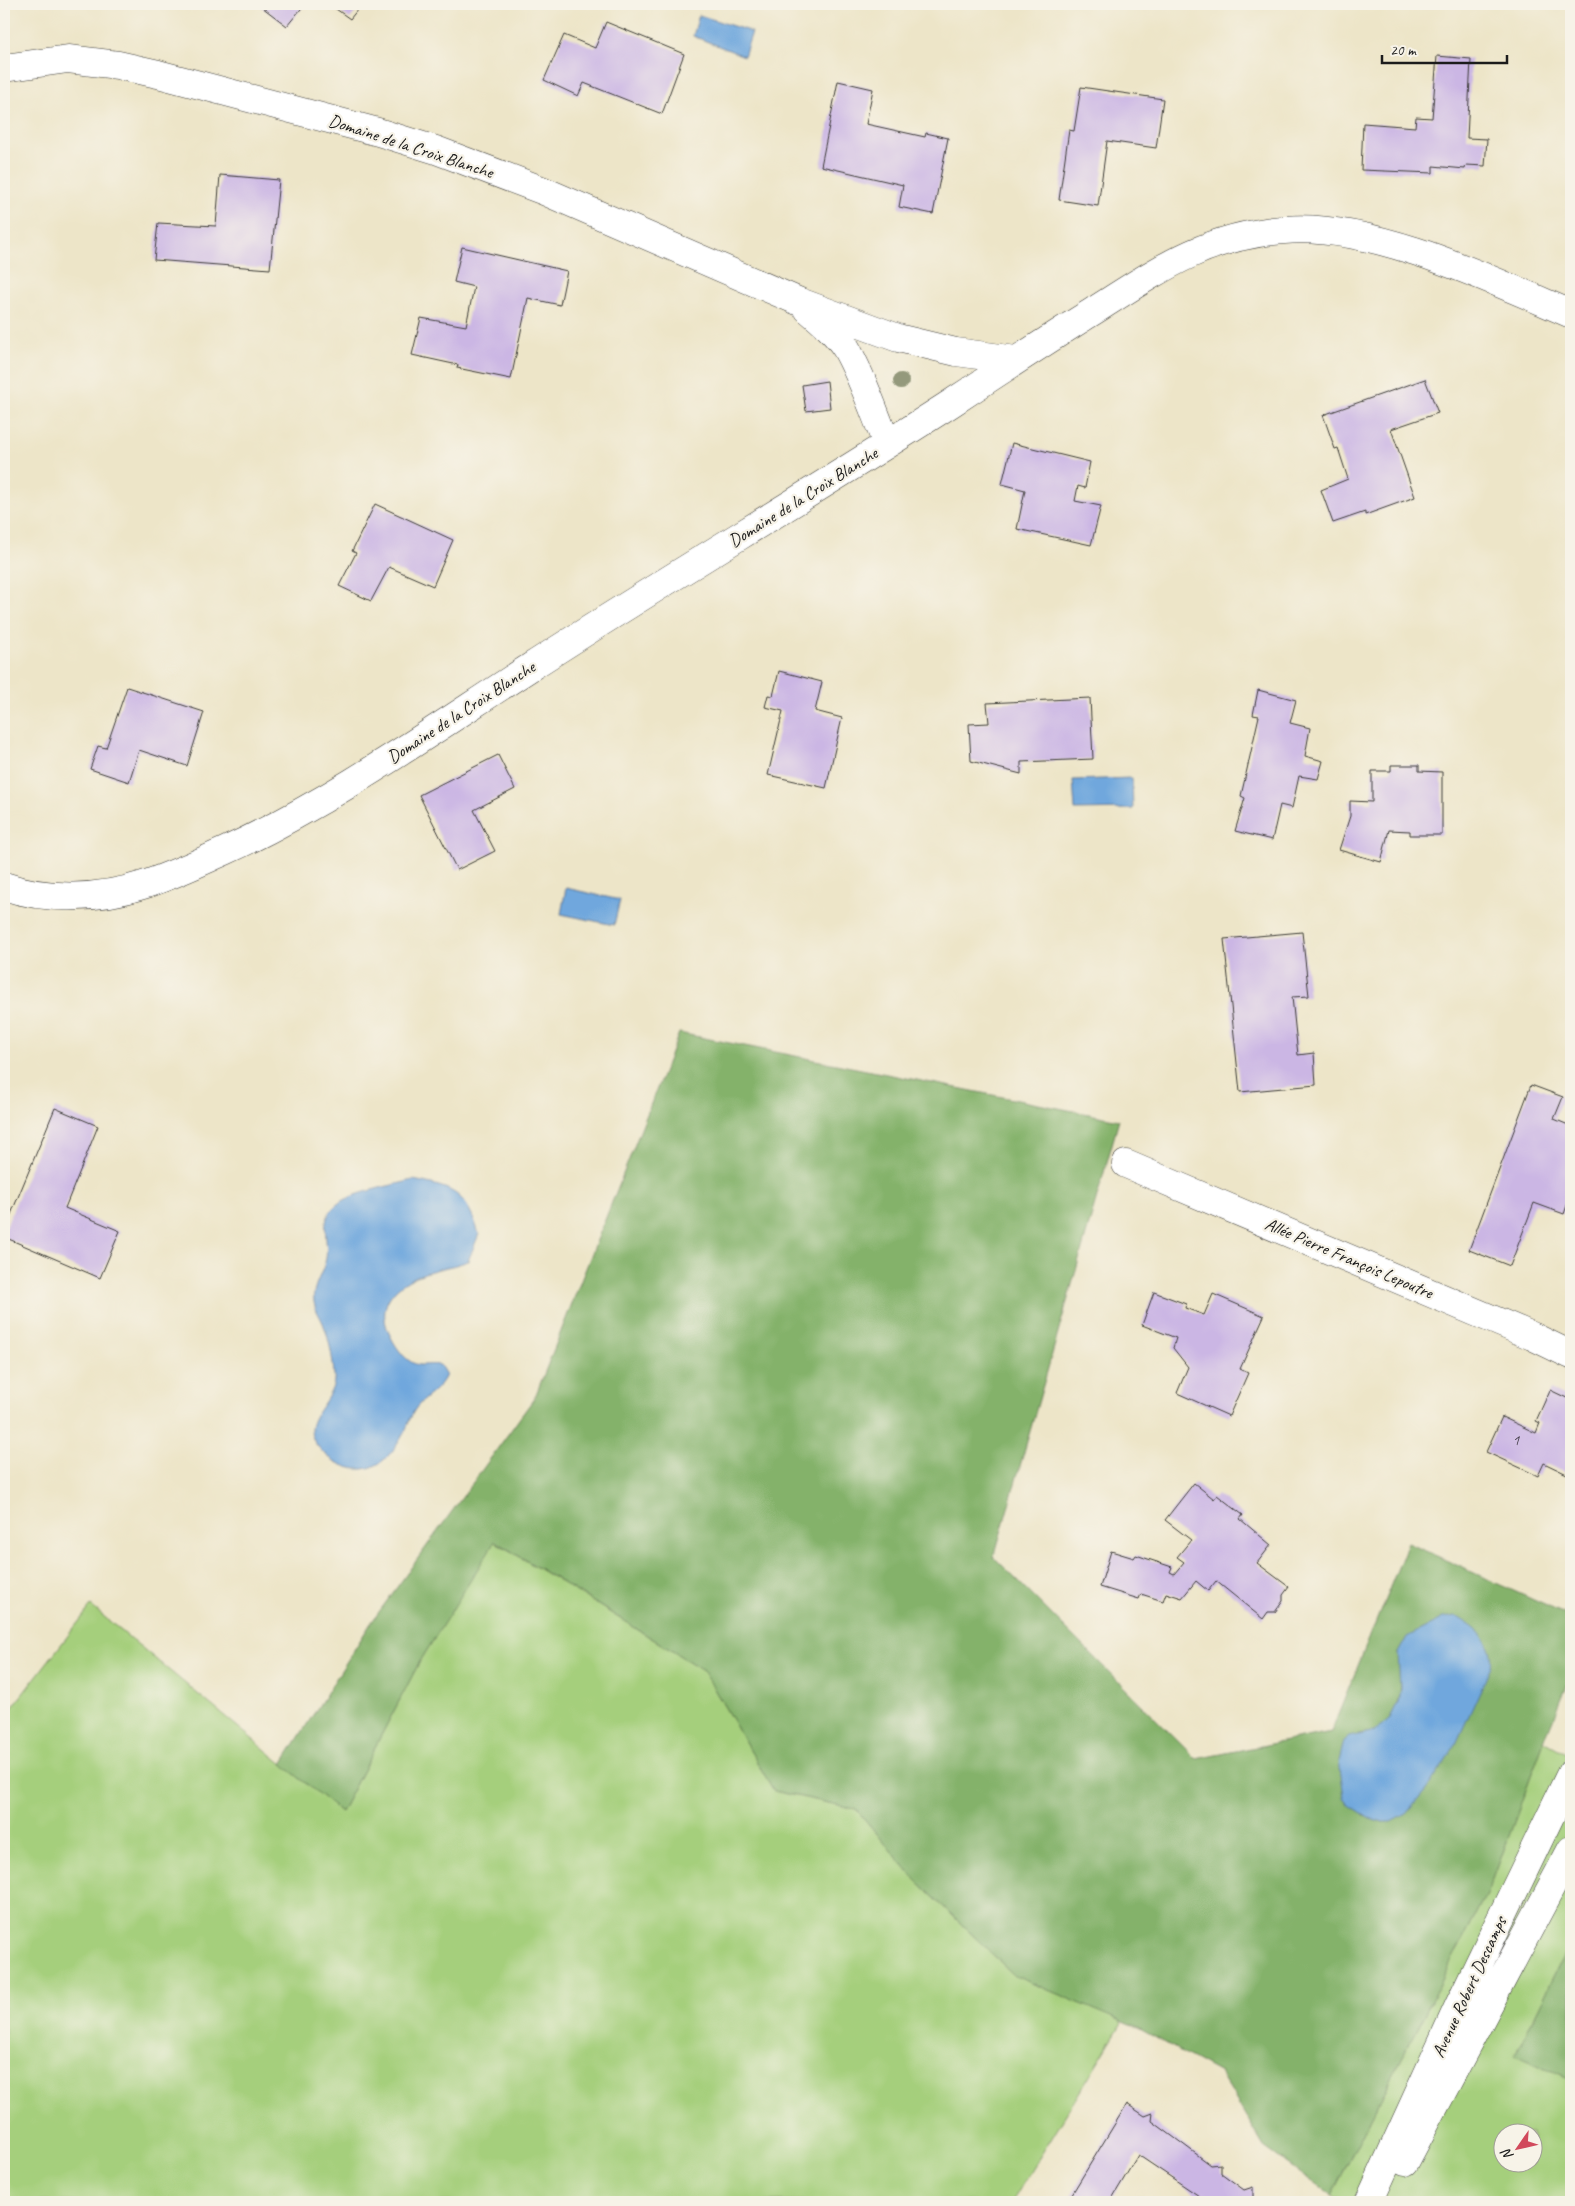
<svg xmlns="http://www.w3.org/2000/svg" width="1575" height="2206" font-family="Caveat,sans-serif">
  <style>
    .green { fill: #a5cf7b; stroke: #60764c; fill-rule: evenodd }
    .forest { fill: #84b26b; stroke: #506744; fill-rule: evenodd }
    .water { fill: #6fa7dd; stroke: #46627c }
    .building { fill: #cbb6e4 }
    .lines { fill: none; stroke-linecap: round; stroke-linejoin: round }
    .minor-casing { stroke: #3b3a36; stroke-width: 29 }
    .major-casing { stroke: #3b3a36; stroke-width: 29 }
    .minor { stroke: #fff; stroke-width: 28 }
    .major { stroke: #fff; stroke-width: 28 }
    .tree { fill: #94997c }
    .labels { text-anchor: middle; stroke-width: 4.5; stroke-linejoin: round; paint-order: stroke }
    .number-label { font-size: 15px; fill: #48424e }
    .street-label { font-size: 18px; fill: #1c1c1c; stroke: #f7f3e8 }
  </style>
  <rect width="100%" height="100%" fill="#f7f3e8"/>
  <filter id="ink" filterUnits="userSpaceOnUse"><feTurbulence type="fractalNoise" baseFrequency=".02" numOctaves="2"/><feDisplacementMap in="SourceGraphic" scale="10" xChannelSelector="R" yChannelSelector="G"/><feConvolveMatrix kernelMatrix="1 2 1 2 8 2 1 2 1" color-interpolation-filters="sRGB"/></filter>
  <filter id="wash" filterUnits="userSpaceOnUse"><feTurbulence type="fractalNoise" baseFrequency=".0096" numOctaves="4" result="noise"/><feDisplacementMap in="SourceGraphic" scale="20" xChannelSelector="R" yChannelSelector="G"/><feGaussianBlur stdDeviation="1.12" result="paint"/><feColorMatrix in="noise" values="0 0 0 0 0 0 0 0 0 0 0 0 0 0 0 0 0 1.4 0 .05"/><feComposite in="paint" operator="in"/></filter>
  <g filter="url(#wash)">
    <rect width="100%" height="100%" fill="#ede5c8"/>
    <!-- green -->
    <path class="green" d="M 494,1541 L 703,1670 L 774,1791 L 856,1809 L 916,1880 L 1015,1976 L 1123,2021 L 1012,2202 L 4,2202 L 4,1718 L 91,1606 L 341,1812 L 419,1663 Z
      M 1544,1741 L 1571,1756 L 1571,1940 L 1515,2055 L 1571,2080 L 1571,2202 L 1344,2202 L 1331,2195 L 1492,1882 ZM 1502,2134 L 1532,2134 L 1532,2164 L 1502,2164 Z"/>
    <!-- forest -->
    <path class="forest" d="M 679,1033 L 1119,1120 L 994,1557 L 1196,1759 L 1331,1732 L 1408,1543 L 1571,1617 L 1571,1676 L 1544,1741 L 1492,1882 L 1331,2195 L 1264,2147 L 1220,2073 L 1138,2028 L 1015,1976 L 916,1880 L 856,1809 L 774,1791 L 703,1670 L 495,1541 L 419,1663 L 341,1812 L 282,1764 L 371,1623 L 535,1397 ZM 1398,1653 L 1427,1789 L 1383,1822 L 1364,1815 L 1359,1734 C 1364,1733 1371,1733 1375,1731 C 1404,1717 1401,1680 1398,1653 Z
      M 1571,1940 L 1571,2080 L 1515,2055 Z"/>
    <!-- water -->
    <path class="water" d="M 699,15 L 752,32 L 744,56 L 693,36 Z
      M 1132,778 L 1133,809 L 1075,810 L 1073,780 Z
      M 566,888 L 620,900 L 614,925 L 561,914 Z
      M 413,1180 C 454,1188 466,1192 479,1234 L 468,1261 C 450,1268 430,1269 413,1278 C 387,1291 377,1311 391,1337 C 396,1347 407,1364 420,1365 C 427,1365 433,1364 440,1365 L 446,1375 C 439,1391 425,1396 416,1408 C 411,1414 409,1423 406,1429 C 393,1455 374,1479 342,1465 C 330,1460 316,1448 312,1436 C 305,1416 337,1398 334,1375 C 333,1358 329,1338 323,1323 C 320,1316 315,1309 314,1302 C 311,1287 324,1272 326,1258 C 329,1242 319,1221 334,1207 C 350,1192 391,1186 413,1180 Z
      M 1456,1616 C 1476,1628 1495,1641 1491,1667 L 1456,1744 L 1427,1789 L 1406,1814 L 1391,1822 L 1383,1822 L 1370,1818 L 1348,1804 L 1344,1797 L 1339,1761 L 1344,1741 L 1349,1737 L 1375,1731 L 1390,1718 L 1398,1702 L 1400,1687 L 1398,1653 L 1407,1637 L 1444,1618 Z"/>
    <g id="blocks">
      <!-- building -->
      <path class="building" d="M 258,4 L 305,4 L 287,26 Z
        M 329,4 L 362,4 L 350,19 Z
        M 606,22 L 684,54 L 662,114 L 584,83 L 578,96 L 544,80 L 564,35 L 595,48 Z
        M 1437,56 L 1471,59 L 1467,138 L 1487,139 L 1485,166 L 1466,165 L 1465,169 L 1433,166 L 1433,173 L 1361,170 L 1363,123 L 1415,127 L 1416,117 L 1432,118 Z
        M 838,81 L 873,89 L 866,124 L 925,137 L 926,133 L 948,138 L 933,214 L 899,207 L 903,185 L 821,166 Z
        M 1081,87 L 1163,99 L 1156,148 L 1107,141 L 1098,206 L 1059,200 L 1069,130 L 1074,131 Z
        M 220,175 L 279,180 L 270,269 L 154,260 L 158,223 L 216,226 Z
        M 462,247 L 567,271 L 560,305 L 528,298 L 511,379 L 457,368 L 458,365 L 412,355 L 421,318 L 466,326 L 474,287 L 454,282 Z
        M 1425,379 L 1438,413 L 1391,429 L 1415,497 L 1365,515 L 1365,512 L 1333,523 L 1321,490 L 1348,479 L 1338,448 L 1335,449 L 1323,415 Z
        M 827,381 L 830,408 L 806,411 L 802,385 Z
        M 1012,443 L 1090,462 L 1085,488 L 1078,486 L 1075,501 L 1101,506 L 1091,545 L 1017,529 L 1025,490 L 1002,484 Z
        M 375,504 L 453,540 L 433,586 L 389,567 L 371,601 L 339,586 L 356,553 L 352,551 Z
        M 779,671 L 822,682 L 815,711 L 842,718 L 826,788 L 768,775 L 783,711 L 765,707 L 768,695 L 773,696 Z
        M 127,687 L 204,712 L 187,766 L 139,750 L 129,782 L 90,769 L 98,746 L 106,748 Z
        M 1258,690 L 1296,700 L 1290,723 L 1310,728 L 1305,756 L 1323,761 L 1318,779 L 1299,776 L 1292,808 L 1280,805 L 1272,840 L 1235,831 L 1245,798 L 1241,796 L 1259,716 L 1253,715 Z
        M 1090,698 L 1093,759 L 1021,762 L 1021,774 L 971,761 L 969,724 L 989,723 L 987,703 Z
        M 498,755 L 515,789 L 474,810 L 495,851 L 457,870 L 419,795 Z
        M 1391,765 L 1419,765 L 1419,771 L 1442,772 L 1442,835 L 1410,835 L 1410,831 L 1389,830 L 1381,862 L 1339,850 L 1350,816 L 1350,801 L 1372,802 L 1372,771 L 1391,771 Z
        M 1302,932 L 1309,996 L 1292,997 L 1298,1055 L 1314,1053 L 1316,1085 L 1240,1092 L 1224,939 Z
        M 1531,1085 L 1563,1097 L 1554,1119 L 1571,1126 L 1571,1194 L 1564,1214 L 1534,1203 L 1510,1266 L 1469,1250 Z
        M 55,1108 L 98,1126 L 65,1208 L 120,1231 L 100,1278 L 4,1237 L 4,1231 Z
        M 1154,1292 L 1186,1304 L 1185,1308 L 1204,1315 L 1213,1294 L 1264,1316 L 1240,1369 L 1248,1373 L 1229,1416 L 1177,1393 L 1188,1367 L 1173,1348 L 1176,1338 L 1142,1325 Z
        M 1550,1390 L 1571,1400 L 1571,1476 L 1544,1463 L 1538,1476 L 1486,1452 L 1502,1417 L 1536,1433 L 1540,1423 L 1536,1421 Z
        M 1194,1483 L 1214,1499 L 1217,1495 L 1243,1515 L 1240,1519 L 1271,1545 L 1257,1563 L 1289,1587 L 1283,1595 L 1283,1601 L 1275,1612 L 1268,1612 L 1263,1619 L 1216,1581 L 1208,1591 L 1196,1581 L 1182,1598 L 1166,1593 L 1163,1601 L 1141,1594 L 1139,1599 L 1100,1587 L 1111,1551 L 1134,1558 L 1136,1555 L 1172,1567 L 1170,1572 L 1174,1574 L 1184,1562 L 1177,1557 L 1191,1540 L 1165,1520 Z
        M 1127,2104 L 1145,2116 L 1153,2113 L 1152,2121 L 1211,2165 L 1221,2164 L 1221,2173 L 1244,2190 L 1253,2187 L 1253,2197 L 1261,2202 L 1208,2202 L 1138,2155 L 1110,2202 L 1067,2202 Z"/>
    </g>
  </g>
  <g filter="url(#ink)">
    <use href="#blocks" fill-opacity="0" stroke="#3b3a36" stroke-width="1"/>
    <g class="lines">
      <defs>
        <path id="minor" d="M 4,68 L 68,59 L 118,65 L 158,74 L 378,132 L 436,150 L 544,191 L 800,302 L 898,338 L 956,352 L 1016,360
          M 808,309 C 822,321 836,333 846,348 C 863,378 874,412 887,444
          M 4,886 C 47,901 100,899 143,885 C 171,876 198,863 225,851 C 333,801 430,732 529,668 C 668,578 811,494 950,404 C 997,373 1044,342 1092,312 C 1157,271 1204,236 1284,230 C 1371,222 1492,280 1571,314
          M 1126,1164 L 1532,1336 L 1571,1355"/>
        <path id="major" d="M 1405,2162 L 1571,1850
          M 1369,2202 L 1459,2005 L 1571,1773"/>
      </defs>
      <!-- minor casing -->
      <use href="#minor" class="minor-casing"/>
      <!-- major casing -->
      <use href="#major" class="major-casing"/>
      <!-- minor -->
      <use href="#minor" class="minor"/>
      <!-- major -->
      <use href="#major" class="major"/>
    </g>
    <!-- trees -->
    <circle class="tree" cx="901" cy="381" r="8"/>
  </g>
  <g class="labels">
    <!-- number labels -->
    <g class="number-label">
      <text x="1516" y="1445">1</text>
    </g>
    <!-- street labels -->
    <g class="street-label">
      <text transform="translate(411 146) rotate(18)" y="6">Domaine de la Croix Blanche</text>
      <text transform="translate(803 497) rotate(-32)" y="6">Domaine de la Croix Blanche</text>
      <text transform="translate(461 712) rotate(-33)" y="6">Domaine de la Croix Blanche</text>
      <text transform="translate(1349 1258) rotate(23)" y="6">Allée Pierre François Lepoutre</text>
      <text transform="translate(1469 1987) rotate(-65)" y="6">Avenue Robert Descamps</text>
    </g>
  </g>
  <!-- margin -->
  <rect width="1575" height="2206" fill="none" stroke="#f7f3e8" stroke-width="20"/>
  <!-- north arrow -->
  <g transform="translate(1518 2148) rotate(236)"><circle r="24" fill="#f7f3e8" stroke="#9f9d96"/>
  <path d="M0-4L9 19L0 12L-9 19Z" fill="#d1495b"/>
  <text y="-8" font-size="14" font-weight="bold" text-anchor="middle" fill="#1c1c1c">N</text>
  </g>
  <!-- scale -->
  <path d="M1382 55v8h125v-8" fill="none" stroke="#1c1c1c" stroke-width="2.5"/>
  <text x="1390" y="55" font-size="15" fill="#1c1c1c" stroke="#f7f3e8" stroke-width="4" paint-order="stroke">20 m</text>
</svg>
